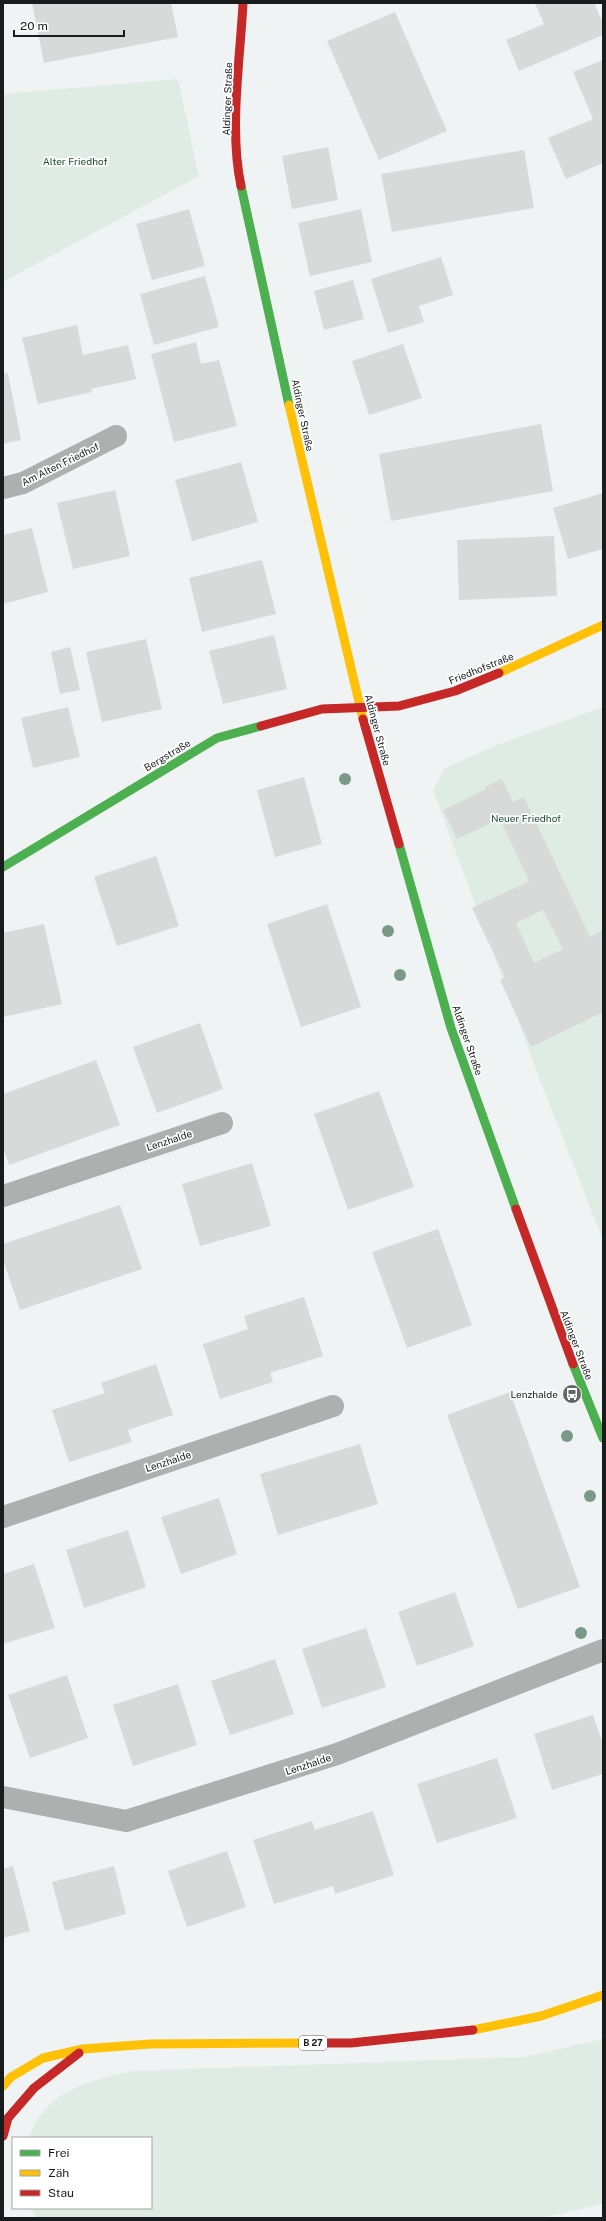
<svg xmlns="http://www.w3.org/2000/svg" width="606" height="2221" font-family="'Public Sans',sans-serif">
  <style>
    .green { fill: #dfece4 }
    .building { fill: #d7dad9; fill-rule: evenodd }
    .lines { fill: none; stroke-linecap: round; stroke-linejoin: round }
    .street { stroke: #aeb0b0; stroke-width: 22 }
    .fast { stroke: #4caf50; stroke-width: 9 }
    .slow { stroke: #ffc107; stroke-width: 9 }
    .jam { stroke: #c62828; stroke-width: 9 }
    .tree { fill: #7a9987 }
    .labels { text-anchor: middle; stroke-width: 3.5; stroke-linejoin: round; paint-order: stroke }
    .shield { fill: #fff; stroke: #5e6060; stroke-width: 1 }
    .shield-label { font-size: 9px; font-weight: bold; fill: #191c1c }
    .street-label { font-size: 10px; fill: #191c1c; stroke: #fff }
    .park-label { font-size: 10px; fill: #1b4f2f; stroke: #fff }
    .poi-label { font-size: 10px; fill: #191c1c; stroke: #fff; text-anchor: end }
  </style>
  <rect width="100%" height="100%" fill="#eff3f3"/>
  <!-- green -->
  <path class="green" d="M 178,79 L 199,176 L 3,282 L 3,94 Z
    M 603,707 L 603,1240 L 540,1080 L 433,790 L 445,768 L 497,745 Z
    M 603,2039 L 603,2204 L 541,2218 L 36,2218 L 31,2208 L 151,2208 L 151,2138 L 29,2138 C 46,2089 89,2081 133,2071 L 523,2057 Z"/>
  <!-- building -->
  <path class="building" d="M 32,3 L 171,3 L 178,37 L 44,63 Z
    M 535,3 L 594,3 L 603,23 L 603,35 L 519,71 L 506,40 L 544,24 Z
    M 395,12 L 447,131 L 379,160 L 327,41 Z
    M 603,60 L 603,163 L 566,179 L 548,138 L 593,119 L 573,72 Z
    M 328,147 L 338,200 L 292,209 L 282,156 Z
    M 524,150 L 534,208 L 392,232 L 381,174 Z
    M 189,209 L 205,266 L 152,280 L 136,224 Z
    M 361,209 L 372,262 L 310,276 L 298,223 Z
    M 441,257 L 453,295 L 419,306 L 424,322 L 388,333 L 371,279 Z
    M 205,276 L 219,327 L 154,345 L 140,294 Z
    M 353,280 L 364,319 L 324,330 L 314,291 Z
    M 77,325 L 83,355 L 128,345 L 136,379 L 91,389 L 92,392 L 38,404 L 22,338 Z
    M 196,342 L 201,364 L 219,360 L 237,426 L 174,442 L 151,354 Z
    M 403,344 L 422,398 L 369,415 L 352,361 Z
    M 8,373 L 21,440 L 3,444 L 3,374 Z
    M 541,424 L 553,491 L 391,521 L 379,454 Z
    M 241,462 L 258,522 L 192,541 L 175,480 Z
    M 115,490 L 130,556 L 73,569 L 57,503 Z
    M 603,493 L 603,549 L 568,559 L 553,508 Z
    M 32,528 L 48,592 L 3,604 L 3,535 Z
    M 554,536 L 557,596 L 459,600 L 457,540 Z
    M 262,560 L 276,614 L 202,632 L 189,578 Z
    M 274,635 L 287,689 L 223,704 L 209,651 Z
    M 146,639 L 162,709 L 102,722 L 86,652 Z
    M 70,647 L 80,690 L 60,694 L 51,652 Z
    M 68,707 L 80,757 L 33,768 L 21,718 Z
    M 304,777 L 322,844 L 275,857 L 257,790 Z
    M 502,779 L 513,802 L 524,797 L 590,937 L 603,930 L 603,1012 L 531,1047 L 500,980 L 505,977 L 472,908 L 529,881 L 500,819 L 457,839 L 443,810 L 486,789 L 485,787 ZM 543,910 L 563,949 L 534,963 L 516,923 Z
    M 156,856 L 179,926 L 117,946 L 94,877 Z
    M 327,904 L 361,1007 L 301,1027 L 267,924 Z
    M 44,924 L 62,1004 L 3,1017 L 3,933 Z
    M 200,1023 L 223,1089 L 157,1113 L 133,1047 Z
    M 96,1060 L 120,1125 L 9,1165 L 3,1147 L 3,1094 Z
    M 379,1091 L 414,1187 L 348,1210 L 314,1114 Z
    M 252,1163 L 271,1226 L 200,1246 L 182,1184 Z
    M 120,1205 L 142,1269 L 20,1310 L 3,1260 L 3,1244 Z
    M 438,1229 L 472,1325 L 407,1348 L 372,1252 Z
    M 304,1297 L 323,1356 L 270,1373 L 273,1382 L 220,1399 L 203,1344 L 248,1329 L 244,1316 Z
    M 156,1364 L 173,1415 L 128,1430 L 132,1442 L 69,1462 L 52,1410 L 105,1393 L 101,1383 Z
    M 510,1392 L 580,1587 L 518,1609 L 447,1415 Z
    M 360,1444 L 378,1504 L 278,1535 L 260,1474 Z
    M 219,1498 L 237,1554 L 181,1574 L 161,1517 Z
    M 128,1530 L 146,1587 L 84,1608 L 66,1550 Z
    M 34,1564 L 55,1628 L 3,1644 L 3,1574 Z
    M 455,1592 L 474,1646 L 417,1666 L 398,1612 Z
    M 366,1628 L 386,1687 L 322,1708 L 302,1649 Z
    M 275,1659 L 294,1714 L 230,1735 L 211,1681 Z
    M 67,1675 L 88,1738 L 30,1758 L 8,1695 Z
    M 178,1684 L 197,1745 L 133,1766 L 113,1705 Z
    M 593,1715 L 603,1744 L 603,1774 L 552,1790 L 534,1734 Z
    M 497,1758 L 517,1818 L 437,1843 L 417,1784 Z
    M 373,1811 L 394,1875 L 335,1894 L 333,1886 L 274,1904 L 253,1840 L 312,1821 L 315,1830 Z
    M 227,1851 L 246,1907 L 187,1927 L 168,1871 Z
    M 13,1866 L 30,1931 L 3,1938 L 3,1869 Z
    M 114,1866 L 126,1914 L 65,1931 L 52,1882 Z"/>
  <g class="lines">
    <!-- street -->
    <path class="street" d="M 3,488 L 23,483 L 116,436
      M 3,1196 L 222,1123
      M 3,1517 L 333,1406
      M 3,1797 L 126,1821 L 337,1754 L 603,1650"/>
    <!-- fast -->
    <path class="fast" d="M 241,186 L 289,405
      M 399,844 L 451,1028 L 516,1209
      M 3,867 L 217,738 L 261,726
      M 573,1364 L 603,1438"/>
    <!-- slow -->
    <path class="slow" d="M 289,405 L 363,719
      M 499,673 L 603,625
      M 473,2030 L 541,2016 L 603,1995
      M 3,2086 L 11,2077 L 43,2058 L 83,2049 L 150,2044 L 311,2043"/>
    <!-- jam -->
    <path class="jam" d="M 241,186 C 229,129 240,62 243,3
      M 363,719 L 399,844
      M 261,726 L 322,709 L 399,706 L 455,691 L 499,673
      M 516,1209 L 573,1364
      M 311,2043 L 351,2043 L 473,2030
      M 3,2136 L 8,2118 L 34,2088 L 79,2053"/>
  </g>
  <!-- trees -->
  <g class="tree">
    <circle cx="345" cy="779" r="6"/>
    <circle cx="388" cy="931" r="6"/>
    <circle cx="400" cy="975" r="6"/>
    <circle cx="567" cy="1436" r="6"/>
    <circle cx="590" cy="1496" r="6"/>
    <circle cx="581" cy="1633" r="6"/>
  </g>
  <!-- icons -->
  <defs>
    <symbol id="bus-disc" viewBox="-11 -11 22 22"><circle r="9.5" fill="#646767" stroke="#fff"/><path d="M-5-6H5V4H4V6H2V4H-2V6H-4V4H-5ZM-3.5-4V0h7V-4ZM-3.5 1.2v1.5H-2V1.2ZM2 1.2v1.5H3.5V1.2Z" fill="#fff"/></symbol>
  </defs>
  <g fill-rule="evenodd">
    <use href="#bus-disc" x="561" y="1383" width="22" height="22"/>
  </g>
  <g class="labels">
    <!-- shield labels -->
    <rect class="shield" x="299" y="2036" width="28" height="14" rx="3"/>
    <g class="shield-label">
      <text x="313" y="2046">B 27</text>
    </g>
    <!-- street labels -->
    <g class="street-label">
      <text transform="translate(227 99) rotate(-88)" y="4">Aldinger Straße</text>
      <text transform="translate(303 415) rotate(78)" y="4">Aldinger Straße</text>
      <text transform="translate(60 464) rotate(-26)" y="4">Am Alten Friedhof</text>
      <text transform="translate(481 668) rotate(-22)" y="4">Friedhofstraße</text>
      <text transform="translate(378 730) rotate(75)" y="4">Aldinger Straße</text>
      <text transform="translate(167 755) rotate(-31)" y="4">Bergstraße</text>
      <text transform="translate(468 1040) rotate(71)" y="4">Aldinger Straße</text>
      <text transform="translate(169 1140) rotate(-18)" y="4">Lenzhalde</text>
      <text transform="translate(577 1345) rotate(69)" y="4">Aldinger Straße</text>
      <text transform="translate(168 1461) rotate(-18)" y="4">Lenzhalde</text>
      <text transform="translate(308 1764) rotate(-18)" y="4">Lenzhalde</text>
    </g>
    <!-- park labels -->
    <g class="park-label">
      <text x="75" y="165">Alter Friedhof</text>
      <text x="526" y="822">Neuer Friedhof</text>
    </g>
    <!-- poi labels -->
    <g class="poi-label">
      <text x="558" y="1398">Lenzhalde</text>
    </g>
  </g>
  <!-- border -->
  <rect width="606" height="2221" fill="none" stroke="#191c1c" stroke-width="8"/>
  <!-- legend -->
  <rect x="12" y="2137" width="140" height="72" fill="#ffffff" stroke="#a3a4a4"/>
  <rect x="20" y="2150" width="20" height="6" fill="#4caf50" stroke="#a3a4a4"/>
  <text x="48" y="2157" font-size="12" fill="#191c1c">Frei</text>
  <rect x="20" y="2170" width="20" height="6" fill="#ffc107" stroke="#a3a4a4"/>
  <text x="48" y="2177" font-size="12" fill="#191c1c">Zäh</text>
  <rect x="20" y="2190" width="20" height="6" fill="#c62828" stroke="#a3a4a4"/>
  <text x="48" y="2197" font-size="12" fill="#191c1c">Stau</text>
  <!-- scale -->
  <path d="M14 30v6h110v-6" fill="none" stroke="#191c1c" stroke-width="2"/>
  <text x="20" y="30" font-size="12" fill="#191c1c" stroke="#ffffff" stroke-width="3" paint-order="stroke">20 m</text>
</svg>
